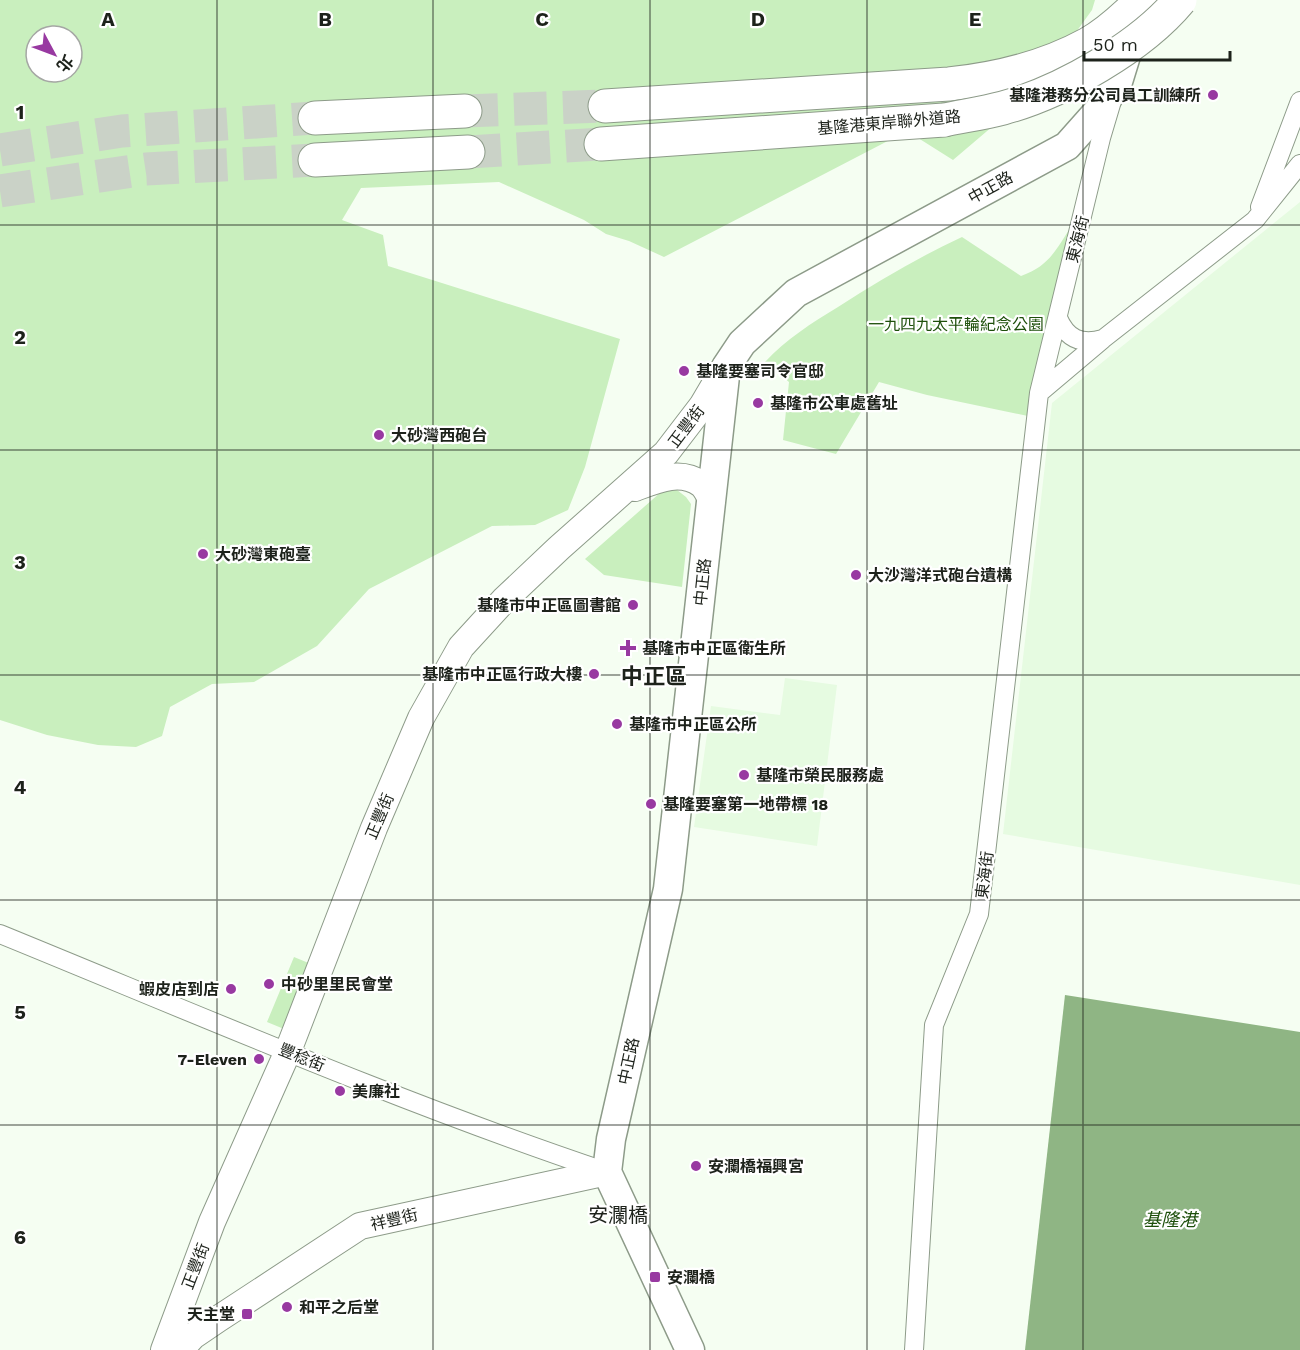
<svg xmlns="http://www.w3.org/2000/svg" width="1300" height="1350" font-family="'Work Sans','Noto Sans TC',sans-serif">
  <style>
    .built { fill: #e6fbe1 }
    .green { fill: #c9efbe; fill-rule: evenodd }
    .water { fill: #8fb584 }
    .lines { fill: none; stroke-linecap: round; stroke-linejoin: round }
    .highway-tunnel { stroke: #cad2c7; stroke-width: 33; stroke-dasharray: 33 16; stroke-linecap: butt }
    .street-casing { stroke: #8d9b89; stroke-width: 20 }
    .secondary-casing { stroke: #8d9b89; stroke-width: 28 }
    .primary-casing { stroke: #8d9b89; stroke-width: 31 }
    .highway-casing { stroke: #8d9b89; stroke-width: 35 }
    .street { stroke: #fff; stroke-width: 18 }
    .secondary { stroke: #fff; stroke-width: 26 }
    .primary { stroke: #fff; stroke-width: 28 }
    .highway { stroke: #fff; stroke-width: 33 }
    .highway-bridge-casing { stroke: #8d9b89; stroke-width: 35; stroke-linecap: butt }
    .highway-bridge { stroke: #fff; stroke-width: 33 }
    .grid { fill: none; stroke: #1d221b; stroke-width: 1.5; stroke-opacity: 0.55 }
    .poi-dot { fill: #9839a1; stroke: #fff; stroke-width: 2 }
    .labels { text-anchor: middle; stroke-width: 4.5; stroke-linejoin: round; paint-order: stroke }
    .poi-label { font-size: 16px; font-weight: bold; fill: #1d221b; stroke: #fff; text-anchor: start }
    .street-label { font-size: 16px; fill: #1d221b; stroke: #fff }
    .park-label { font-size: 16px; fill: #1e500b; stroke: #fff }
    .water-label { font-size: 18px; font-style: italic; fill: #1d4f0b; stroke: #fff }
    .quarter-label { font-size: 20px; fill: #1d221b; stroke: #fff }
    .district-label { font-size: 22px; font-weight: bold; fill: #1d221b; stroke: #fff }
    .grid-label { font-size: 20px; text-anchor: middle; font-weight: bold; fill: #1d221b; stroke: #fff; stroke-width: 4.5; stroke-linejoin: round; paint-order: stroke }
  </style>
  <rect width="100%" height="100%" fill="#f5fef2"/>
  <!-- built -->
  <path class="built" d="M 1300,202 L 1300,885 L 1003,834 L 1052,403 Z
    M 785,678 L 837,685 L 817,846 L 694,827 L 711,706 L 780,715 Z"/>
  <!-- green -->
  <path class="green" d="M 0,0 L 1095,0 L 1092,10 L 1032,93 L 953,160 L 907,131 L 664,257 L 629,241 L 606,234 L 584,220 L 499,182 L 361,188 L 342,220 L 383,235 L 388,266 L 620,339 L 585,467 L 568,510 L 535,525 L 492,526 L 369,589 L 317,646 L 254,682 L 212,684 L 170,707 L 162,736 L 136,747 L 98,745 L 47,735 L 0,720 ZM 36,36 L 72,36 L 72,72 L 36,72 Z
    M 1071,227 L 1028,416 L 927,395 L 879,382 L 836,454 L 783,440 L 789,382 L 765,362 C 786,339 812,323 838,307 C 878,281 919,257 962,237 L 1021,276 C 1049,266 1055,251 1071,227 Z
    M 677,490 L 686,497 L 691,504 L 682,587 L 604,575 L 585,559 L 661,492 Z
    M 294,957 L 311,964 L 284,1029 L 267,1022 Z"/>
  <!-- water -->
  <path class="water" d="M 1065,995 L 1300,1032 L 1300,1350 L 1025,1350 Z"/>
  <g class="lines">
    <!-- highway-tunnel -->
    <path class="highway-tunnel" d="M 465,111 L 605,106
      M 0,150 L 122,131 L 315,118
      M 468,152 L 601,144
      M 0,191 L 146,169 L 315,160"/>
    <defs>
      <path id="street" d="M 1260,207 L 1300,101
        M 1058,318 C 1067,339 1081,345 1103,339
        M 1039,393 L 1101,138 L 1112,101
        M 0,934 C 201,1016 401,1103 607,1172
        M 914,1350 L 934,1025 L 979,914 L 1039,393 L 1103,339 L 1255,220 L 1300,164"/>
      <path id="secondary" d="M 635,488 C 656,480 680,469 701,484 C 705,487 709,495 712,500
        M 164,1350 L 212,1222 L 288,1051 L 374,828 L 421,718 L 461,647 L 504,600 L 559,548 L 666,453 L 702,406 L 725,367
        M 180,1350 L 193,1336 L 218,1319 L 360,1226 L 607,1172"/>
      <path id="primary" d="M 690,1350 L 607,1172 L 611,1139 L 668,889 L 726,367 L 742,343 L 796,293 L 1067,146 L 1099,110 L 1117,85 L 1133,33"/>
      <path id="highway" d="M 605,106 L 949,84 C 996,79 1046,67 1088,44 C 1108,33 1126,16 1142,0
        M 315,118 L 465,111
        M 601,144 L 944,120
        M 315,160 L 468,152"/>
    </defs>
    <!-- street casing -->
    <use href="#street" class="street-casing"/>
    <!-- secondary casing -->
    <use href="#secondary" class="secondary-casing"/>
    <!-- primary casing -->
    <use href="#primary" class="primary-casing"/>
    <!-- highway casing -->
    <use href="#highway" class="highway-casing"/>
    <!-- street -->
    <use href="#street" class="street"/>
    <!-- secondary -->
    <use href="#secondary" class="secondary"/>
    <!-- primary -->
    <use href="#primary" class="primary"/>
    <!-- highway -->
    <use href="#highway" class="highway"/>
    <defs>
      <path id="highway-bridge" d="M 944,120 C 963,116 984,113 1003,108 C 1062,92 1141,47 1180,0"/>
    </defs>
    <!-- highway-bridge casing -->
    <use href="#highway-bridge" class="highway-bridge-casing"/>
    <!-- highway-bridge -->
    <use href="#highway-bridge" class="highway-bridge"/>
  </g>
  <!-- grid -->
  <path class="grid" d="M 217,0 L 217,1350M 433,0 L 433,1350M 650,0 L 650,1350M 867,0 L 867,1350M 1083,0 L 1083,1350M 0,225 L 1300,225M 0,450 L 1300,450M 0,675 L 1300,675M 0,900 L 1300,900M 0,1125 L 1300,1125"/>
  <!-- markers -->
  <g class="poi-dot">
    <circle cx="1213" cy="95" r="6"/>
    <circle cx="684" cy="371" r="6"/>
    <circle cx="758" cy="403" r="6"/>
    <circle cx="379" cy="435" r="6"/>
    <circle cx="203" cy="554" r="6"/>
    <circle cx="856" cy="575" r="6"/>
    <circle cx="633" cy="605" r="6"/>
    <path d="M625 639h6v6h6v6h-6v6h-6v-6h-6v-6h6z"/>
    <circle cx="594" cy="674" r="6"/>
    <circle cx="617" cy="724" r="6"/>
    <circle cx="744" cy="775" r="6"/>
    <circle cx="651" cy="804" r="6"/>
    <circle cx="269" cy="984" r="6"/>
    <circle cx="231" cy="989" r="6"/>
    <circle cx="259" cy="1059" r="6"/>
    <circle cx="340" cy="1091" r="6"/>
    <circle cx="696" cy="1166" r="6"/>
    <rect x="649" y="1271" width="12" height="12" rx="3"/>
    <circle cx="287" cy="1307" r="6"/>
    <rect x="241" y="1308" width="12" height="12" rx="3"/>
  </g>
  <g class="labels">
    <!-- poi labels -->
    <g class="poi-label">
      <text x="1201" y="101" text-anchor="end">基隆港務分公司員工訓練所</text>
      <text x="696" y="377">基隆要塞司令官邸</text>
      <text x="770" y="409">基隆市公車處舊址</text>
      <text x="391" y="441">大砂灣西砲台</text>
      <text x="215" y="560">大砂灣東砲臺</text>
      <text x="868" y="581">大沙灣洋式砲台遺構</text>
      <text x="621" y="611" text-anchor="end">基隆市中正區圖書館</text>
      <text x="642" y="654">基隆市中正區衛生所</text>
      <text x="582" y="680" text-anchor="end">基隆市中正區行政大樓</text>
      <text x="629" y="730">基隆市中正區公所</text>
      <text x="756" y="781">基隆市榮民服務處</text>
      <text x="663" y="810">基隆要塞第一地帶標 18</text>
      <text x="281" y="990">中砂里里民會堂</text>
      <text x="219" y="995" text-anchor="end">蝦皮店到店</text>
      <text x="247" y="1065" text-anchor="end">7-Eleven</text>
      <text x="352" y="1097">美廉社</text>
      <text x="708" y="1172">安瀾橋福興宮</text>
      <text x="667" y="1283">安瀾橋</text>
      <text x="299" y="1313">和平之后堂</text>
      <text x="235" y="1320" text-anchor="end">天主堂</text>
    </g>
    <!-- street labels -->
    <g class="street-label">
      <text transform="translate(889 122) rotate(-5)" y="6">基隆港東岸聯外道路</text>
      <text transform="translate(990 187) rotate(-29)" y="6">中正路</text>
      <text transform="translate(1077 239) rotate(-76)" y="6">東海街</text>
      <text transform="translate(686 426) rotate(-53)" y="6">正豐街</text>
      <text transform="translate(702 582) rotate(-84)" y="6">中正路</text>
      <text transform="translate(379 816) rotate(-67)" y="6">正豐街</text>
      <text transform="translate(984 875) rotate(-83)" y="6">東海街</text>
      <text transform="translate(302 1057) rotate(22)" y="6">豐稔街</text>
      <text transform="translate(628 1061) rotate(-78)" y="6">中正路</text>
      <text transform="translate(394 1219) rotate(-13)" y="6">祥豐街</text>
      <text transform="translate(195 1266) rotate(-69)" y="6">正豐街</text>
    </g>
    <!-- park labels -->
    <g class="park-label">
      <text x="956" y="330">一九四九太平輪紀念公園</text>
    </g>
    <!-- water labels -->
    <g class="water-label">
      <text x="1170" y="1226">基隆港</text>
    </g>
    <!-- quarter labels -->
    <g class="quarter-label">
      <text x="618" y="1222">安瀾橋</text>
    </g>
    <!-- district labels -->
    <g class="district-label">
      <text x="654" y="684">中正區</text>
    </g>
  </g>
  <g class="grid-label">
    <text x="108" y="26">A</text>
    <text x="325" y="26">B</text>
    <text x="542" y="26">C</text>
    <text x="758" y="26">D</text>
    <text x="975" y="26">E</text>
    <text x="20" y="119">1</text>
    <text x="20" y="344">2</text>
    <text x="20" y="569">3</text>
    <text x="20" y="794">4</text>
    <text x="20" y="1019">5</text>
    <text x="20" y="1244">6</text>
  </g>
  <!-- north arrow -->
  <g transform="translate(54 54) rotate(131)"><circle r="28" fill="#ffffff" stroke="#a5a7a4" stroke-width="1.5"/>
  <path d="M0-4.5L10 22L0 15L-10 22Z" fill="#9839a1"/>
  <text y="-9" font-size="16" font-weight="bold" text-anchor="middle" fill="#1d221b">北</text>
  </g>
  <!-- scale -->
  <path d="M1084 51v9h146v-9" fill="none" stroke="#1d221b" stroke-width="3"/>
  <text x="1093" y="51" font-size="18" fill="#1d221b" stroke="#ffffff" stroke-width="4.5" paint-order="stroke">50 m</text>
</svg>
